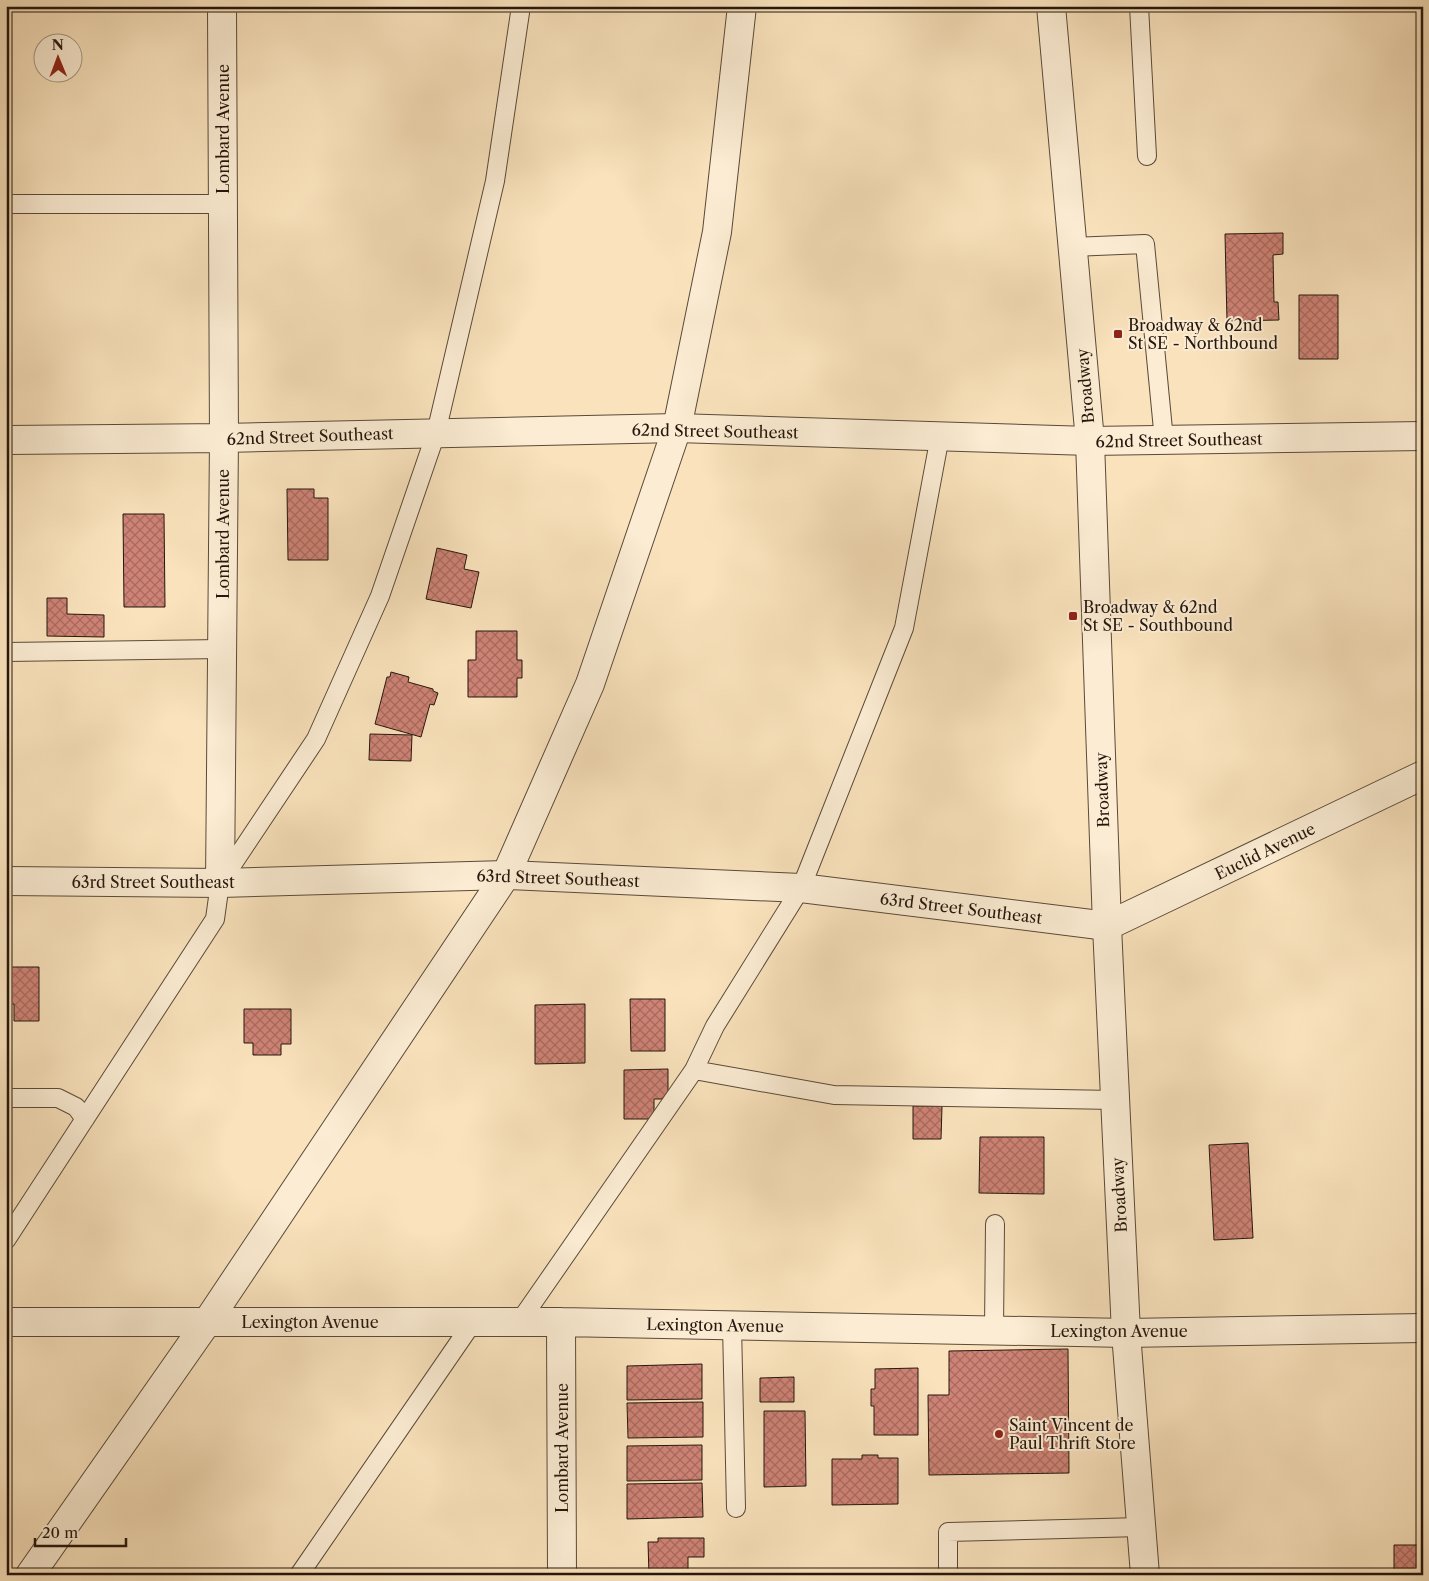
<svg xmlns="http://www.w3.org/2000/svg" width="1429" height="1581" font-family="'Libre Caslon Text',serif">
  <style>
    .building { fill: url(#building-cross-hatch); stroke: #25170d }
    .lines { fill: none; stroke-linecap: round; stroke-linejoin: round }
    .service-casing { stroke: #5a4a39; stroke-width: 20 }
    .minor-casing { stroke: #5a4a39; stroke-width: 30 }
    .tertiary-casing { stroke: #5a4a39; stroke-width: 30 }
    .service { stroke: #fbecd3; stroke-width: 18 }
    .minor { stroke: #fbecd3; stroke-width: 28 }
    .tertiary { stroke: #fbecd3; stroke-width: 28 }
    .poi-dot { fill: #8f2418; stroke: #fbecd3; stroke-width: 2 }
    .labels { text-anchor: middle; stroke-width: 4; stroke-linejoin: round; paint-order: stroke }
    .street-label { font-size: 16px; fill: #25170d; stroke: #fbecd3 }
    .poi-label { font-size: 16px; fill: #25170d; stroke: #fbecd3; text-anchor: start }
  </style>
  <defs>
    <pattern id="building-cross-hatch" width="8" height="8" patternUnits="userSpaceOnUse" patternTransform="scale(1.25)"><rect width="8" height="8" fill="#cf8376"/><path d="M0 0l8 8M0 8l8-8" fill="none" stroke="#a86a5f"/></pattern>
  </defs>
  <rect width="100%" height="100%" fill="#f9e2bc"/>
  <filter id="stains"><feTurbulence type="fractalNoise" baseFrequency=".004" numOctaves="4"/><feColorMatrix values="0 0 0 0 .2 0 0 0 0 .09 0 0 0 0 .02 0 0 0 .5 -.17"/></filter>
  <radialGradient id="worn" r=".72"><stop offset=".6" stop-color="#630" stop-opacity="0"/><stop offset="1" stop-color="#630" stop-opacity=".3"/></radialGradient>
  <!-- building -->
  <path class="building" d="M 1283,233 L 1283,254 L 1273,255 L 1274,302 L 1278,302 L 1279,320 L 1227,321 L 1225,234 Z
    M 1299,295 L 1338,295 L 1338,359 L 1299,359 Z
    M 287,489 L 314,489 L 314,498 L 328,498 L 328,560 L 288,560 Z
    M 123,514 L 164,514 L 165,607 L 124,607 Z
    M 437,548 L 467,555 L 464,569 L 479,572 L 471,608 L 426,599 Z
    M 47,598 L 67,598 L 67,614 L 104,615 L 104,637 L 47,636 Z
    M 476,631 L 517,631 L 517,660 L 522,660 L 522,678 L 517,678 L 517,697 L 468,697 L 468,660 L 476,660 Z
    M 391,672 L 409,677 L 408,682 L 433,689 L 433,691 L 438,693 L 434,705 L 430,704 L 421,737 L 375,724 L 387,677 L 390,677 Z
    M 370,734 L 412,735 L 411,761 L 369,760 Z
    M 6,967 L 39,967 L 39,1021 L 14,1021 L 14,1004 L 6,1004 Z
    M 630,999 L 665,999 L 665,1051 L 631,1051 Z
    M 585,1004 L 585,1063 L 535,1064 L 535,1005 Z
    M 244,1009 L 291,1009 L 291,1044 L 281,1044 L 281,1055 L 253,1055 L 253,1043 L 244,1043 Z
    M 668,1069 L 668,1099 L 654,1099 L 654,1119 L 624,1119 L 624,1070 Z
    M 913,1106 L 942,1106 L 941,1139 L 913,1139 Z
    M 980,1137 L 1044,1137 L 1044,1194 L 979,1193 Z
    M 1248,1143 L 1253,1238 L 1214,1240 L 1209,1145 Z
    M 1068,1349 L 1069,1473 L 929,1475 L 928,1395 L 949,1395 L 949,1351 Z
    M 702,1364 L 702,1399 L 627,1400 L 627,1366 Z
    M 918,1368 L 918,1435 L 874,1435 L 874,1406 L 871,1406 L 871,1389 L 875,1389 L 875,1369 Z
    M 794,1377 L 794,1402 L 760,1402 L 760,1378 Z
    M 703,1402 L 703,1437 L 628,1438 L 627,1403 Z
    M 764,1411 L 805,1411 L 806,1486 L 764,1487 Z
    M 702,1445 L 702,1480 L 627,1481 L 627,1446 Z
    M 862,1455 L 878,1455 L 878,1458 L 898,1458 L 898,1504 L 832,1505 L 832,1459 L 862,1459 Z
    M 702,1483 L 703,1517 L 627,1519 L 627,1484 Z
    M 658,1538 L 704,1538 L 704,1557 L 688,1557 L 688,1575 L 649,1575 L 648,1542 L 658,1542 Z
    M 1394,1545 L 1423,1545 L 1423,1575 L 1394,1575 Z"/>
  <g class="lines">
    <defs>
      <path id="service" d="M 1139,6 L 1147,156
        M 6,204 L 223,204
        M 1072,247 L 1145,244 L 1164,440
        M 6,652 L 222,649
        M 694,1070 L 834,1095 L 1115,1100
        M 6,1098 L 58,1098 L 76,1107 L 85,1119
        M 6,1240 L 215,919 L 220,883 L 316,739 L 380,596 L 436,433 L 495,181 L 521,6
        M 520,1321 L 694,1070 L 715,1026 L 801,888 L 904,628 L 940,436
        M 732,1325 L 736,1508
        M 994,1330 L 995,1224
        M 299,1575 L 473,1322
        M 948,1575 L 948,1532 L 1141,1527"/>
      <path id="minor" d="M 6,440 L 224,438 L 677,428 L 1090,441 L 1423,436
        M 6,881 L 220,883 L 506,875 L 801,888 L 1107,926 L 1423,775
        M 220,883 L 224,438 L 222,6
        M 6,1322 L 561,1322 L 1126,1333 L 1423,1328
        M 561,1322 L 562,1575"/>
      <path id="tertiary" d="M 1051,6 L 1090,441 L 1107,926 L 1126,1333 L 1145,1575
        M 30,1575 L 207,1322 L 506,875 L 590,684 L 677,428 L 717,232 L 742,6"/>
    </defs>
    <!-- service casing -->
    <use href="#service" class="service-casing"/>
    <!-- minor casing -->
    <use href="#minor" class="minor-casing"/>
    <!-- tertiary casing -->
    <use href="#tertiary" class="tertiary-casing"/>
    <!-- service -->
    <use href="#service" class="service"/>
    <!-- minor -->
    <use href="#minor" class="minor"/>
    <!-- tertiary -->
    <use href="#tertiary" class="tertiary"/>
  </g>
  <!-- markers -->
  <g class="poi-dot">
    <rect x="1113" y="329" width="10" height="10" rx="2.5"/>
    <rect x="1068" y="611" width="10" height="10" rx="2.5"/>
    <circle cx="999" cy="1434" r="5"/>
  </g>
  <g class="labels">
    <!-- street labels -->
    <g class="street-label">
      <text transform="translate(223 129) rotate(-90)" y="6">Lombard Avenue</text>
      <text transform="translate(1085 386) rotate(-95)" y="6">Broadway</text>
      <text transform="translate(715 431) rotate(1)" y="6">62nd Street Southeast</text>
      <text transform="translate(310 436) rotate(-2)" y="6">62nd Street Southeast</text>
      <text transform="translate(1179 440) rotate(-1)" y="6">62nd Street Southeast</text>
      <text transform="translate(223 534) rotate(-90)" y="6">Lombard Avenue</text>
      <text transform="translate(1102 790) rotate(-92)" y="6">Broadway</text>
      <text transform="translate(1265 851) rotate(-26)" y="6">Euclid Avenue</text>
      <text transform="translate(558 878) rotate(2)" y="6">63rd Street Southeast</text>
      <text x="153" y="888">63rd Street Southeast</text>
      <text transform="translate(961 908) rotate(7)" y="6">63rd Street Southeast</text>
      <text transform="translate(1119 1195) rotate(-93)" y="6">Broadway</text>
      <text x="310" y="1328">Lexington Avenue</text>
      <text transform="translate(715 1325) rotate(1)" y="6">Lexington Avenue</text>
      <text x="1119" y="1337">Lexington Avenue</text>
      <text transform="translate(562 1448) rotate(-90)" y="6">Lombard Avenue</text>
    </g>
    <!-- poi labels -->
    <g class="poi-label">
      <text x="1128" y="331">Broadway &amp; 62nd<tspan x="1128" dy="18">St SE - Northbound</tspan></text>
      <text x="1083" y="613">Broadway &amp; 62nd<tspan x="1083" dy="18">St SE - Southbound</tspan></text>
      <text x="1009" y="1431">Saint Vincent de<tspan x="1009" dy="18">Paul Thrift Store</tspan></text>
    </g>
  </g>
  <!-- margin -->
  <rect width="1429" height="1581" fill="none" stroke="#f9e2bc" stroke-width="25"/>
  <rect x="8" y="8" width="1414" height="1566" fill="none" stroke="#25170d" stroke-width="2.5"/>
  <rect x="12" y="12" width="1404" height="1556" fill="none" stroke="#25170d"/>
  <!-- north arrow -->
  <g transform="translate(58 58) rotate(359)"><circle r="24" fill="#fbecd3" stroke="#a59784"/>
  <path d="M0-4L9 19L0 12L-9 19Z" fill="#8f2418"/>
  <text y="-8" font-size="14" font-weight="bold" text-anchor="middle" fill="#25170d">N</text>
  </g>
  <!-- scale -->
  <path d="M35 1538v8h91v-8" fill="none" stroke="#25170d" stroke-width="2.5"/>
  <text x="42" y="1538" font-size="15" fill="#25170d" stroke="#fbecd3" stroke-width="4" paint-order="stroke">20 m</text>
  <rect width="100%" height="100%" filter="url(#stains)"/>
  <rect width="100%" height="100%" fill="url(#worn)"/>
</svg>
